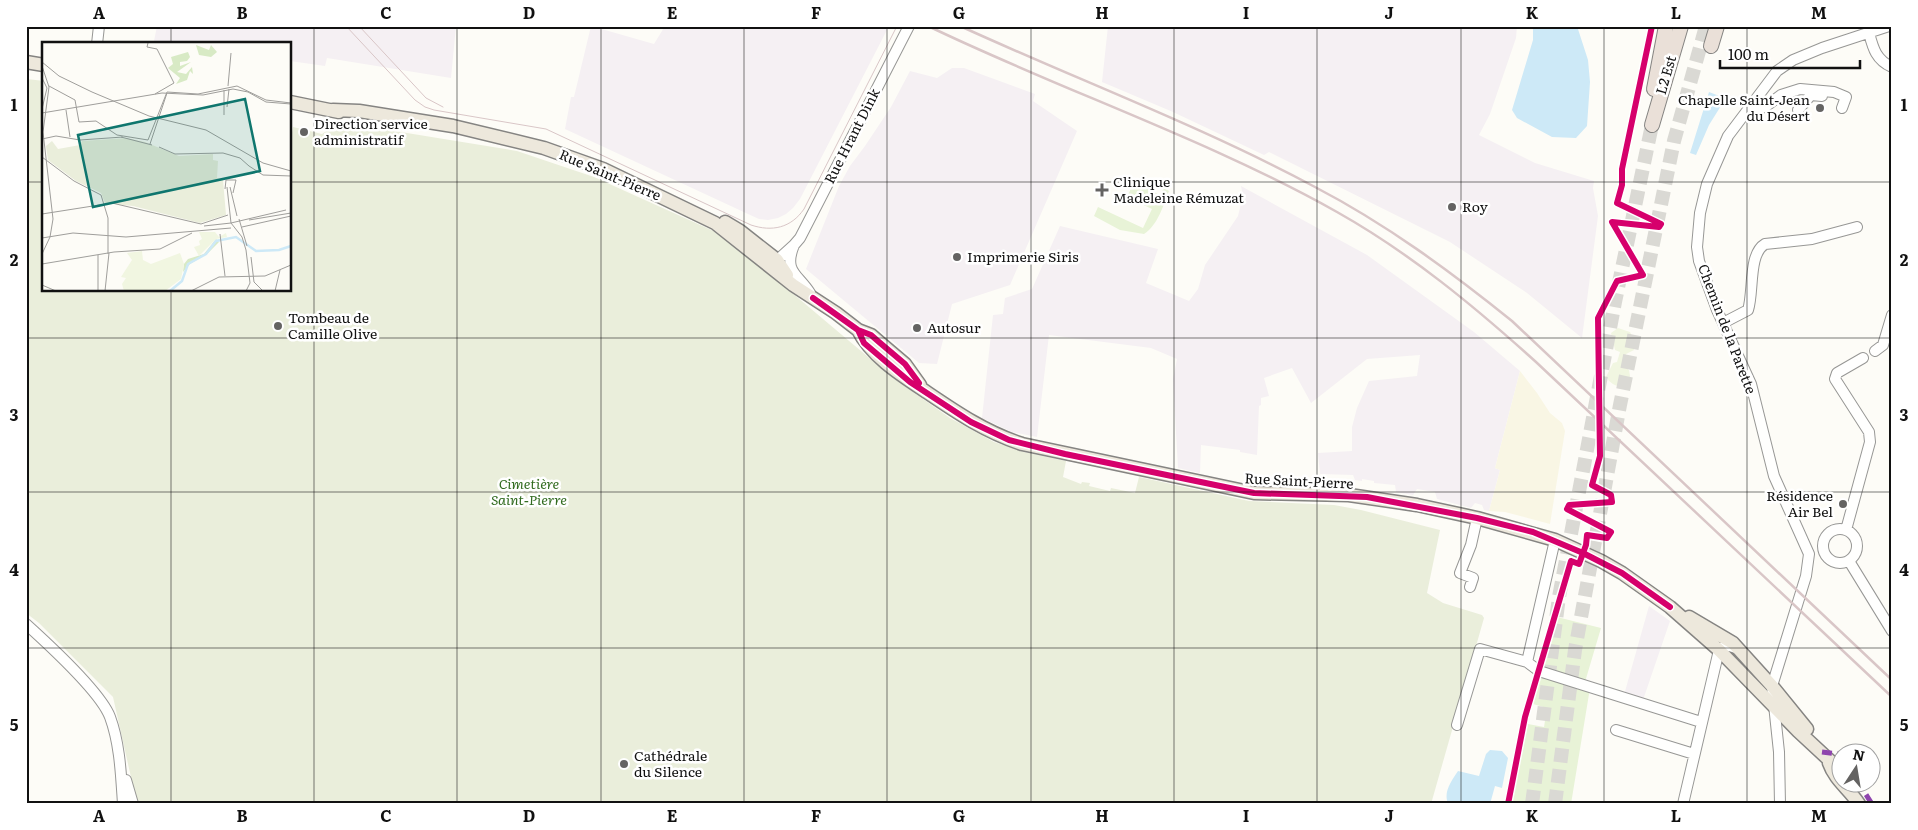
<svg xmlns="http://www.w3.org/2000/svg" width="1918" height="830" font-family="Literata,serif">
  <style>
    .industrial { fill: #f5f0f3 }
    .farmland { fill: #f9f6e4 }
    .green { fill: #e8f3d7 }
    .cemetery { fill: #eaeedb }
    .pitch { fill: #f1f6e1 }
    .water { fill: #cde9f7 }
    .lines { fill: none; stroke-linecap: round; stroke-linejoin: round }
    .highway-tunnel { stroke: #dad9d4; stroke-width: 14; stroke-dasharray: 14 7; stroke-linecap: butt }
    .minor-casing { stroke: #979795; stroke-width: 12 }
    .major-casing { stroke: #858482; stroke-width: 15 }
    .highway-casing { stroke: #858482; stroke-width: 16 }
    .minor { stroke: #fffffe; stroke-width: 10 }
    .major { stroke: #ede8dc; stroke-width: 12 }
    .highway { stroke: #eae0d8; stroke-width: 14 }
    .tram { stroke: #d9c6c7; stroke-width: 1 }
    .rail { stroke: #d9c6c7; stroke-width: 2.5 }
    .quiet { stroke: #8e44ad; stroke-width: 5; stroke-dasharray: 10 5; stroke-linecap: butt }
    .cycleway-casing { stroke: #fff; stroke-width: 9 }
    .cycleway { stroke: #d6006c; stroke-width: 6 }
    .grid { fill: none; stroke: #111; stroke-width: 1; stroke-opacity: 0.55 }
    .poi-dot { fill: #646362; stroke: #fff; stroke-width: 2 }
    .labels { text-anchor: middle; stroke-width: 5; stroke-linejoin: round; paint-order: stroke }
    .street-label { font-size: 14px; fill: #111; stroke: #fff }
    .poi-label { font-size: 14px; fill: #111; stroke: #fff; text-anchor: start }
    .park-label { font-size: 14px; font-style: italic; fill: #316b1f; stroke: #fff }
    .inset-river { fill: none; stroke: #cde9f7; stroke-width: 2.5 }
    .inset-road { fill: none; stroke: #9f9e9b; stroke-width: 1 }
    .view { fill: #0f766e; fill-opacity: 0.15; stroke: #0f766e; stroke-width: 2.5 }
    .inset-edge { fill: none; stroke: #111; stroke-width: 2.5 }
    .neatline { fill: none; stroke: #111; stroke-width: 2 }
    .grid-label { font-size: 16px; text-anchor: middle; font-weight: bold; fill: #111 }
  </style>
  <rect width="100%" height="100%" fill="#fdfcf7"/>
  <!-- industrial -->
  <path class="industrial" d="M 157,26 L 456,26 L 451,78 L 327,58 L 325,66 L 290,61 L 290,44 L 176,44 L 154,41 Z
    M 591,26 L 654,44 L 665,26 L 889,26 L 800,199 L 793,208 L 786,214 L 778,218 L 768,220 L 759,219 L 748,214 L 565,129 L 571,97 L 574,97 Z
    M 1108,26 L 1517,26 L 1516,38 L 1490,114 L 1479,135 L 1535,163 L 1594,181 L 1593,188 L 1598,216 L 1582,338 L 1527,293 L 1450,242 L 1269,152 L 1264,155 L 1173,112 L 1102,82 Z
    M 952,68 L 964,68 L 1035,94 L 1033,101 L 1077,131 L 1010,285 L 952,304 L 937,364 L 919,363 L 806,269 L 839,186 L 850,166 L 865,146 L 891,107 L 910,71 L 937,78 Z
    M 1241,186 L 1367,255 L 1474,332 L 1520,371 L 1495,468 L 1500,470 L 1489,511 L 1484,510 L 1482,505 L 1475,503 L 1471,508 L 1437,499 L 1435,492 L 1417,489 L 1413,495 L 1396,492 L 1395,485 L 1374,483 L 1374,481 L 1362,479 L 1362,481 L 1355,480 L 1353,475 L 1320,474 L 1318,453 L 1352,451 L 1352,427 L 1357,408 L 1369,381 L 1417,376 L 1420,355 L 1367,359 L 1311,403 L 1292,368 L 1264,378 L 1269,396 L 1261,398 L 1261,405 L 1259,406 L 1257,455 L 1240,452 L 1240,450 L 1201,445 L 1200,473 L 1178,468 L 1173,379 L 1177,359 L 1151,348 L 1049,335 L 1037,437 L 1012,432 L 982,418 L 993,315 L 1003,314 L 1005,298 L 1032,289 L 1060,226 L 1158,249 L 1146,283 L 1189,301 L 1198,289 L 1205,265 L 1238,216 L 1243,196 Z
    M 1649,606 L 1670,621 L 1643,700 L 1624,695 Z"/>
  <!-- farmland -->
  <path class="farmland" d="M 1520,371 L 1537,393 L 1550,413 L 1562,423 L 1565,431 L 1550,524 L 1505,512 L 1489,511 L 1500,470 L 1495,468 Z"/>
  <!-- green -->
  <path class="green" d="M 1134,182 L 1160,195 L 1164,188 L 1169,191 C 1163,206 1158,225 1144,234 L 1120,230 L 1094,216 L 1098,207 L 1143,228 L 1152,209 L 1127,197 Z
    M 1557,617 L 1601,628 L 1585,682 L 1543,670 Z
    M 1539,675 L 1590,688 L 1571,804 L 1511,804 L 1528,724 L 1544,727 L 1547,708 L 1533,704 Z"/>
  <!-- cemetery -->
  <path class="cemetery" d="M 27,79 L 44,81 L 44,290 L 290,290 L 290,143 L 293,127 L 322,134 L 329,129 L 333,121 L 517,151 L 594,177 L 718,233 L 733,243 L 893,378 L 950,418 L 994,442 L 1024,452 L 1066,461 L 1063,477 L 1081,484 L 1082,482 L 1090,483 L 1089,486 L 1110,491 L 1111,488 L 1135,493 L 1139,477 L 1249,501 L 1334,505 L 1361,510 L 1440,530 L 1427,593 L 1443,603 L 1482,615 L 1484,618 L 1431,804 L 137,804 L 113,697 L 39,623 L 26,613 Z"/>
  <!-- pitch -->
  <path class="pitch" d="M 1618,328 L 1630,332 L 1635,342 L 1634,350 L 1626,354 L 1622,365 L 1629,370 L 1630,376 L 1627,385 C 1617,388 1612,385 1606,377 L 1613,363 L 1617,362 L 1620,352 L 1615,350 L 1611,333 Z"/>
  <!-- water -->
  <path class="water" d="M 1533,26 L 1577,26 L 1588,60 L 1590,82 L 1587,126 L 1576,138 L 1552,137 L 1517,118 L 1512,110 L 1533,40 Z
    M 1709,92 L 1722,97 L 1724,101 L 1709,125 L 1696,155 L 1690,153 Z
    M 1490,750 L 1502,751 L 1508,758 L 1502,788 L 1495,786 L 1490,804 L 1448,803 C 1443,792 1452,780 1458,771 L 1479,776 L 1486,754 Z"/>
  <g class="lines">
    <!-- highway-tunnel -->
    <path class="highway-tunnel" d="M 1532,804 L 1559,597 L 1615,302 L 1652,125
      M 1555,804 L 1575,650 L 1620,405 L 1674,141 L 1706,26"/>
    <defs>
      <path id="minor" d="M 1869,33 C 1873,48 1876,60 1892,67
        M 97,44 L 99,26
        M 1798,110 L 1811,95 L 1822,96
        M 1746,112 L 1765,107 L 1781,95 L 1800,89 L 1834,92 L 1846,97 L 1842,108
        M 794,245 C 783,272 798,274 810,293
        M 773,264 L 794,245 L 800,238 L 909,26
        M 1723,323 L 1748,310 C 1754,292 1748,254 1765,244 L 1812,239 L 1857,227
        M 1875,351 L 1883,345 L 1892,315
        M1823 546a17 17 0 1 1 34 0a17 17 0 1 1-34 0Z
        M 1846,530 L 1870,442 L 1869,432 L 1835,379 L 1837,373 L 1863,358
        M 1849,561 L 1892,631
        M 1470,587 L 1473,578 L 1460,573 L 1471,545 L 1477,518
        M 26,624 C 47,643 101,693 110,717 C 120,744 121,775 123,804
        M 1527,662 L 1555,540
        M 1457,725 L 1480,649 L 1527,662 L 1539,671 L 1701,722
        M 1616,730 L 1694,754
        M 126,780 L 133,804
        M 1683,804 L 1719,650 C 1725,644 1731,646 1738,649
        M 1780,804 L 1779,752 L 1772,686 L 1806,576 L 1809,554 L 1774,476 L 1751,384 L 1717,310 L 1699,261 L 1697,247 L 1700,213 L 1707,184 L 1728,136 L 1777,71 L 1793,60 L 1822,48 L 1889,26"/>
      <path id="major" d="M 26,62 L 44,65
        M 290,102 L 339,112
        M 333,110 L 359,111 L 453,126 L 544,148 L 603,169 L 715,223 L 793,285 L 836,313 L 858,330 L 871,335 L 879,342 L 905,364 L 920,385
        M 725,222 L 740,231 L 777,260 L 787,275
        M 858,330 C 871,356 901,375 925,391 C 956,412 985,432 1022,444 L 1254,493 L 1349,495 L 1417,505 L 1477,518 L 1555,540 L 1601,561 L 1622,573 L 1670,607 L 1719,650 L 1798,731 L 1840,770
        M 1689,617 L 1733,643 L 1772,686 L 1807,729
        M 1829,763 C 1835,780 1849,789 1859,804"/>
      <path id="highway" d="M 1711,46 L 1717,26
        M 1654,89 L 1666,26
        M 1652,125 L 1681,26"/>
    </defs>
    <!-- minor casing -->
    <use href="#minor" class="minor-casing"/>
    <!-- major casing -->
    <use href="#major" class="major-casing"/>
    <!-- highway casing -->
    <use href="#highway" class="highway-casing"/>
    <!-- minor -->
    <use href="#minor" class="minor"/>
    <!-- major -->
    <use href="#major" class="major"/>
    <!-- highway -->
    <use href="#highway" class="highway"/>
    <!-- tram -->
    <path class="tram" d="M 346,26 L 415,100 L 425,107 L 434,110 L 546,129 L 751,225 C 772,232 791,228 804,209 L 897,26
      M 359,26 L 426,98 L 443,107"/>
    <!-- rail -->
    <path class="rail" d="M 928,26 C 1063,91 1207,139 1337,212 C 1410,253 1474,306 1536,362 L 1892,697
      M 960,26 C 1078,80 1201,126 1315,187 C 1386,224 1450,271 1512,321 L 1892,680"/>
    <!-- quiet -->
    <path class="quiet" d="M 1822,752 L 1837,754 L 1840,759
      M 1858,782 L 1872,804"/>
    <defs>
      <path id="cycleway" d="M 813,298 L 858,330 L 871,335 L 879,342 L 905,364 L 919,383
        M 858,330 L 864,343 L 910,382 L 971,422 L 1009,440 L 1065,454 L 1254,493 L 1367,497 L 1477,518 L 1533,532 L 1583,553 L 1622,573 L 1670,607
        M 1508,804 L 1525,717 L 1571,561 L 1579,564 L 1586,545 L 1587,535 L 1607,538 L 1611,532 L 1567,509 L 1569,505 L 1612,502 L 1611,495 L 1592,485 L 1600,456 L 1598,318 L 1617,281 L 1643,275 L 1612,222 L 1659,227 L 1661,224 L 1617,203 L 1622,185 L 1622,169 L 1652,26"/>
    </defs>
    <!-- cycleway casing -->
    <use href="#cycleway" class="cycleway-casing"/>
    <!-- cycleway -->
    <use href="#cycleway" class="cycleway"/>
  </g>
  <!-- grid -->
  <path class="grid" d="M 171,26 L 171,44M 314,26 L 314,804M 457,26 L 457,804M 601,26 L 601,804M 744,26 L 744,804M 887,26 L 887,804M 1031,26 L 1031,804M 1174,26 L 1174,804M 1317,26 L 1317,804M 1461,26 L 1461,804M 1604,26 L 1604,804M 1747,26 L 1747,804M 26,182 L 44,182M 290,182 L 1892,182M 171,290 L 171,804M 26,338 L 1892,338M 26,492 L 1892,492M 26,648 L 1892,648"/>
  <!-- markers -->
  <g class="poi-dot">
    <circle cx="1820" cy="108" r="5"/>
    <circle cx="304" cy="132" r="5"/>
    <path d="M1099.5 182.5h5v5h5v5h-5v5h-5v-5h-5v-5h5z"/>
    <circle cx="1452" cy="207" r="5"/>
    <circle cx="957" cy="257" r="5"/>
    <circle cx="278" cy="326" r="5"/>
    <circle cx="917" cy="328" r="5"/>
    <circle cx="1843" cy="504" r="5"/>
    <circle cx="624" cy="764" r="5"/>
  </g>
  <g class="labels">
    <!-- street labels -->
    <g class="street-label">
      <text transform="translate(1666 75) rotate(-74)" y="5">L2 Est</text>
      <text transform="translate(852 136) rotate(-63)" y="5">Rue Hrant Dink</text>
      <text transform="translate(610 175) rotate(23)" y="5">Rue Saint-Pierre</text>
      <text transform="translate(1727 329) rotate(69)" y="5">Chemin de la Parette</text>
      <text transform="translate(1299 481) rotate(3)" y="5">Rue Saint-Pierre</text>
    </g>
    <!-- poi labels -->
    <g class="poi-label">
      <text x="1810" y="105" text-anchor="end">Chapelle Saint-Jean<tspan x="1810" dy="16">du Désert</tspan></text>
      <text x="314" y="129">Direction service<tspan x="314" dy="16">administratif</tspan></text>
      <text x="1113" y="187">Clinique<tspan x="1113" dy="16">Madeleine Rémuzat</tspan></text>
      <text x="1462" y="212">Roy</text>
      <text x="967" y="262">Imprimerie Siris</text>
      <text x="288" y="323">Tombeau de<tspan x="288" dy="16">Camille Olive</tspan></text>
      <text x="927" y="333">Autosur</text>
      <text x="1833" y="501" text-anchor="end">Résidence<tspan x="1833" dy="16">Air Bel</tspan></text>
      <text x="634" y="761">Cathédrale<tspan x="634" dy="16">du Silence</tspan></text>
    </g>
    <!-- park labels -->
    <g class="park-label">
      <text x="529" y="489">Cimetière<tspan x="529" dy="16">Saint-Pierre</tspan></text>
    </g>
  </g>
  <!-- overview -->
  <g transform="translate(42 42)">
    <rect width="249" height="249" fill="#fdfcf7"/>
    <path d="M 154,3 L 167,8 L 169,3 L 175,10 L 169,15 L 157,13 ZM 146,10 L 148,15 L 145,19 L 138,20 L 138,24 L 149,20 L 135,30 L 144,32 L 150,25 L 151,32 L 148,29 L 145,38 L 134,42 L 138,36 L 126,26 L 131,22 L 129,15 ZM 174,197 L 177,200 L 166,211 L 148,222 L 141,230 L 142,222 L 146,217 L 162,212 Z" fill="#d8eac5"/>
    <path d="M 84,96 L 103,100 L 137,114 L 171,112 L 171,118 L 176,119 L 175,136 L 181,138 L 184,173 L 158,181 L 91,164 L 63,161 L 59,151 L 34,139 L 6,118 L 4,104 L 10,99 L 16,107 L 38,103 L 40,99 Z" fill="#eaeedb"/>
    <path d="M 157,190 L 173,190 L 177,195 L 184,191 L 185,195 L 174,197 L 157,214 L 152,205 L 158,203 L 157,199 L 160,197 ZM 100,209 L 101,218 L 109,222 L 138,211 L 142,222 L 139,237 L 123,249 L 82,249 L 80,242 L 84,236 L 79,235 L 90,218 L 85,211 Z" fill="#f1f6e1"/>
    <path class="inset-river" d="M 128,249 L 140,239 L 146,222 L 164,212 L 174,199 L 194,195 L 214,209 L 237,208 L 249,204"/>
    <path class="inset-road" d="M 106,1 L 105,5 L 115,7 L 132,41 L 113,52M 0,20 L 17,34 L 50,50 L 107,74 L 164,88 L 221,121 L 249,129M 0,36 L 5,46 L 0,67M 7,44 L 33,58 L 37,80 L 54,79 L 75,93 L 106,98 L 125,50 L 156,52 L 195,44 L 224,58 L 249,61M 186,44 L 189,11M 185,65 L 187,47M 24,68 L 28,95M 0,71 L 120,51 L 161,53 L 191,47 L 206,50 L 224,60 L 249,62M 182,73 L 182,48M 79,95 L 110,103M 0,97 L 14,94 L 38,98 L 81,95M 108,102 L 125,51M 117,105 L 133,112 L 181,111 L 198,116 L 207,124M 0,115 L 32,139 L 59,153 L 66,176 L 66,212M 207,124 L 221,133 L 249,134M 188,145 L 195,174M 183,147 L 184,138 L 194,138 L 191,151M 0,172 L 70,161 L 159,182 L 186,173M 197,177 L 205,204M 207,178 L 249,171M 162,184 L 189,181 L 185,145M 200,185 L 249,174M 178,192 L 183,234M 0,196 L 31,191 L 84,195 L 189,186M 0,212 L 8,195 L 11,177 L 1,90 L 7,45 L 0,24M 56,213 L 56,249M 209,215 L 212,240 L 221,249M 0,222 L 72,210 L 118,207 L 150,191M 0,243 L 14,249M 63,249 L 67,211M 149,249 L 177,235 L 223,234 L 249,223M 204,249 L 208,241 L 204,208 L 200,195 L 189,181 L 244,168M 233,249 L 238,228"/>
    <path class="view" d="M 203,57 L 218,129 L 51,165 L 36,93 Z"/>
    <rect width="249" height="249" class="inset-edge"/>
  </g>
  <!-- border -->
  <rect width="1918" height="830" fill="none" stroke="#ffffff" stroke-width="55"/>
  <!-- north arrow -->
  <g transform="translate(1856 768) rotate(12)"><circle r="24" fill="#ffffff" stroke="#a0a0a0"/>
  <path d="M0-4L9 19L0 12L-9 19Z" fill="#646362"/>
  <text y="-8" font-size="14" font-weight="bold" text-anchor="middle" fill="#111111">N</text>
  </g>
  <!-- scale -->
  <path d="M1720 60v8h140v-8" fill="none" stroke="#111111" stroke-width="2.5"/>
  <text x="1728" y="60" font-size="15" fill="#111111" stroke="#ffffff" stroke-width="4" paint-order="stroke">100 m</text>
  <rect x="28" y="28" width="1862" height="774" class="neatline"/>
  <g class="grid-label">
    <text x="99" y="19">A</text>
    <text x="242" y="19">B</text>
    <text x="386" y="19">C</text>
    <text x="529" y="19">D</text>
    <text x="672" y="19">E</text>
    <text x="816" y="19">F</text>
    <text x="959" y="19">G</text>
    <text x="1102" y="19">H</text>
    <text x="1246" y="19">I</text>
    <text x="1389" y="19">J</text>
    <text x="1532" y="19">K</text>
    <text x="1676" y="19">L</text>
    <text x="1819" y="19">M</text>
    <text x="14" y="111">1</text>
    <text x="1904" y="111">1</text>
    <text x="14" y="266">2</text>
    <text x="1904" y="266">2</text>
    <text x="14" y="421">3</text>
    <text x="1904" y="421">3</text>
    <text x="14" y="576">4</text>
    <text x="1904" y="576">4</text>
    <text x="14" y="731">5</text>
    <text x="1904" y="731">5</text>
    <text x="99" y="822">A</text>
    <text x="242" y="822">B</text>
    <text x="386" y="822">C</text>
    <text x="529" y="822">D</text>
    <text x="672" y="822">E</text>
    <text x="816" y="822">F</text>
    <text x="959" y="822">G</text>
    <text x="1102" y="822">H</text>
    <text x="1246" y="822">I</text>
    <text x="1389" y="822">J</text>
    <text x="1532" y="822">K</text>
    <text x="1676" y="822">L</text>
    <text x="1819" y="822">M</text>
  </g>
</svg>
